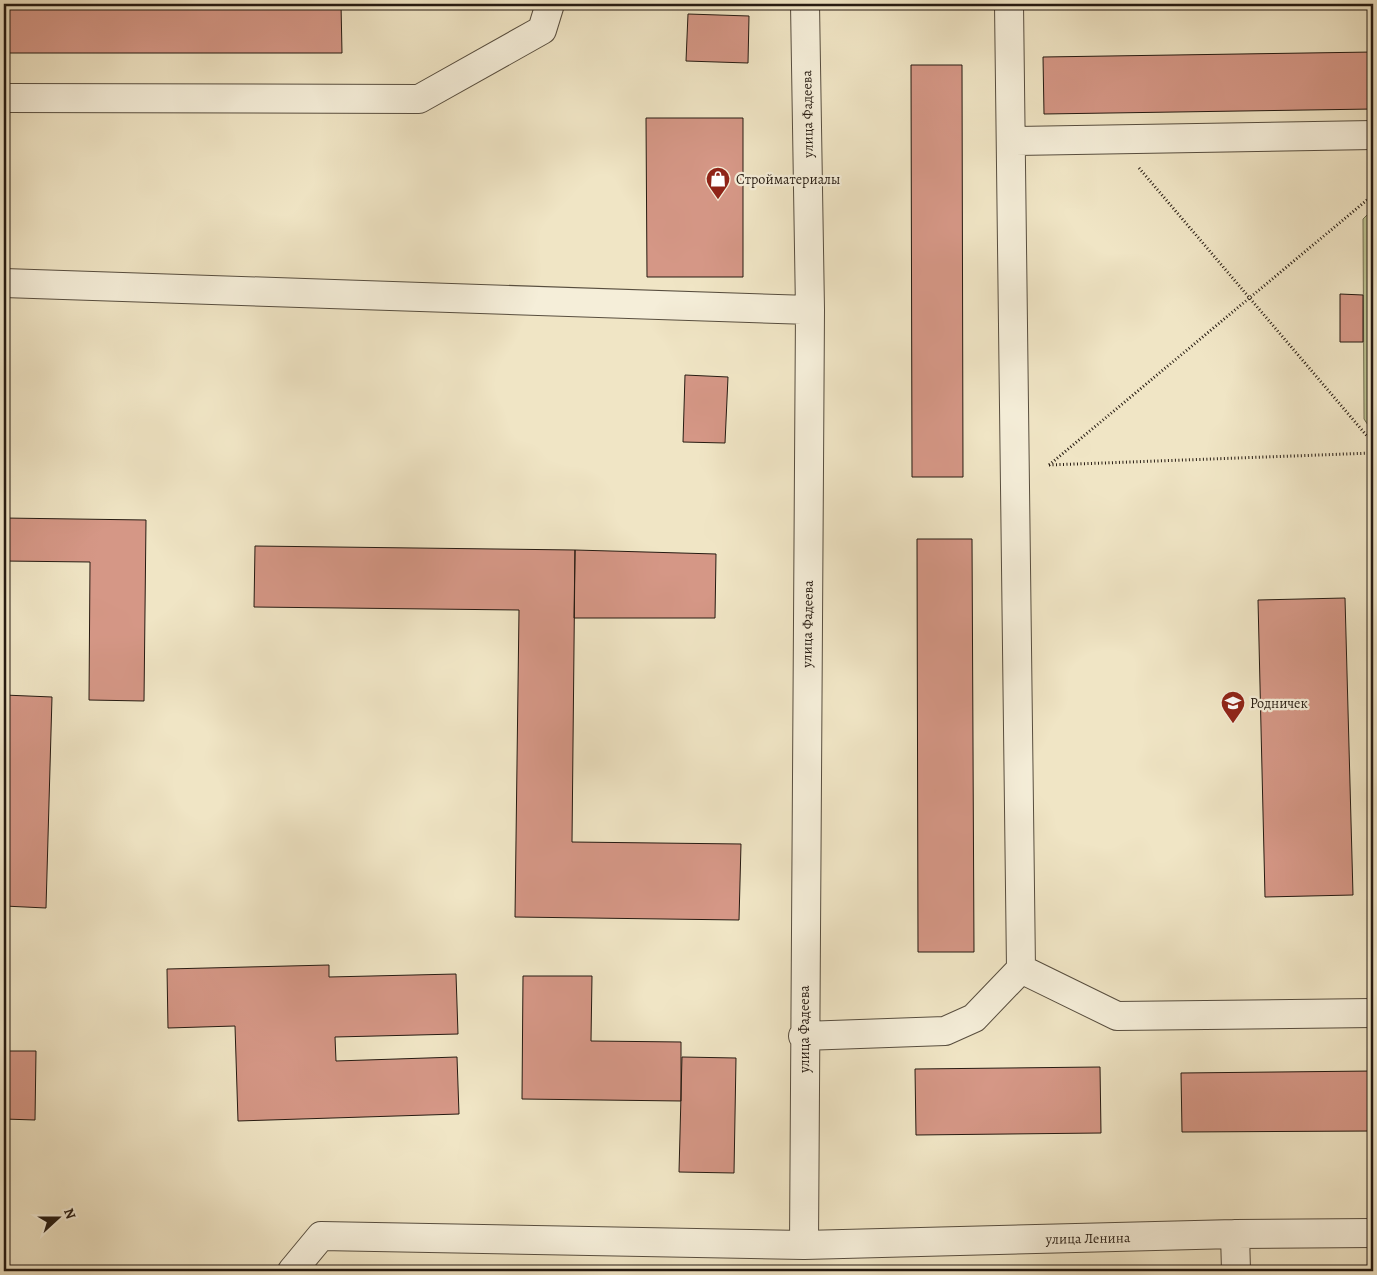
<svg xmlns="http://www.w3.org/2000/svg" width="1377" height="1275" font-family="Alegreya,serif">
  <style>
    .green { fill: #bdc392; stroke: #726f52 }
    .building { fill: #d59786; stroke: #261b12 }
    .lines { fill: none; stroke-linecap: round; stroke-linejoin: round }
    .minor-casing { stroke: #584e3f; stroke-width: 30 }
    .path { stroke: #261b12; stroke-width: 3; stroke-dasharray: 1 2.5; stroke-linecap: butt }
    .minor { stroke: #f5eed9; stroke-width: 28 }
    .labels { text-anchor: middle; stroke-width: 4.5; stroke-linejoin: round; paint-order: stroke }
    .street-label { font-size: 14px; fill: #261b12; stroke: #f5eed9 }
    .poi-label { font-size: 14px; fill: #261b12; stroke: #f5eed9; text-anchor: start }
  </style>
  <rect width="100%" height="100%" fill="#f0e5c5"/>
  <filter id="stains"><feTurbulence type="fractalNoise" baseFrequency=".004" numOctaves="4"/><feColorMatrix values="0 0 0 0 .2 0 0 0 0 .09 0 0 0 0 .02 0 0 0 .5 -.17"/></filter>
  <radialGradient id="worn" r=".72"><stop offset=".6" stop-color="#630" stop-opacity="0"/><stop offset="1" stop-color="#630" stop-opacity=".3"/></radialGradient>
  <!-- green -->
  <path class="green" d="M 1371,211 L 1373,211 L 1373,428 L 1370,428 L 1364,419 L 1363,219 Z"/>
  <!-- building -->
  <path class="building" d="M 4,4 L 341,4 L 342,53 L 4,53 Z
    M 688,14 L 749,16 L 748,63 L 686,61 Z
    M 1373,52 L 1373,109 L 1044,114 L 1043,57 Z
    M 911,65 L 962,65 L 963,477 L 912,477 Z
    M 646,118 L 743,118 L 743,277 L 647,277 Z
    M 1340,294 L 1363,295 L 1363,342 L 1340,342 Z
    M 685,375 L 728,377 L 725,443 L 683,442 Z
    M 4,518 L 146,520 L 144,701 L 89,700 L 90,562 L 4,561 Z
    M 917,539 L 972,539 L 974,952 L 918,952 Z
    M 255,546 L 575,550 L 572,842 L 741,844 L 739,920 L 515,917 L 519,610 L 254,607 Z
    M 575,550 L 716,554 L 715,618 L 574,618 Z
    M 1345,598 L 1353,895 L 1265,897 L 1258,600 Z
    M 4,695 L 52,697 L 46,908 L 4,906 Z
    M 329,965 L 329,977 L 456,974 L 458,1034 L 335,1037 L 336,1061 L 457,1057 L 459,1114 L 238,1121 L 235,1026 L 168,1028 L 167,969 Z
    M 523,976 L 592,976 L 591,1041 L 681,1042 L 681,1101 L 522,1099 Z
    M 4,1051 L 36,1051 L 35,1120 L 4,1119 Z
    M 682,1057 L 736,1058 L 734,1173 L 679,1172 Z
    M 1100,1067 L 1101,1133 L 916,1135 L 915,1069 Z
    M 1373,1071 L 1373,1131 L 1182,1132 L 1181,1073 Z"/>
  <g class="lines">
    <defs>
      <path id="minor" d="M 1009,4 L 1021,969 L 1117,1016 L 1373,1013
        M 4,98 L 419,99 L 542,30 L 550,4
        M 1012,141 L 1373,135
        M 4,283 L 810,310
        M 803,1036 L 945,1031 L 974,1018 L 1021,969
        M 1235,1234 L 1236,1271
        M 804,1245 L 810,310 L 805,4
        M 292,1271 L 321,1236 L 804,1245 L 1235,1234 L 1373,1233"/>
    </defs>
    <!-- minor casing -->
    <use href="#minor" class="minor-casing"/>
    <!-- path -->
    <path class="path" d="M 1139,168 L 1373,443
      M 1049,465 L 1373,195
      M 1049,465 L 1373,453"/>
    <!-- minor -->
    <use href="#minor" class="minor"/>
  </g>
  <!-- icons -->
  <defs>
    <symbol id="shop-pin" viewBox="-11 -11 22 30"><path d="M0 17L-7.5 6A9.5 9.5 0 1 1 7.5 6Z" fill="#8f2418" stroke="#f5eed9"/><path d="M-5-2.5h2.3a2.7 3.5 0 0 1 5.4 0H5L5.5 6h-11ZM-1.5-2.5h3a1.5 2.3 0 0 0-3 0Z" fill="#fff"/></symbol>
    <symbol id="school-pin" viewBox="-11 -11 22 30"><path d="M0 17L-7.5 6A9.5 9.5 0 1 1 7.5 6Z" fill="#8f2418" stroke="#f5eed9"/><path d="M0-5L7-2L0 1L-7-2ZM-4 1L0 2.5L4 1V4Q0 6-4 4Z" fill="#fff"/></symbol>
  </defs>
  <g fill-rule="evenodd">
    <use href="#shop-pin" x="704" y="165" width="28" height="38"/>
    <use href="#school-pin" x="1219" y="689" width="28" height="38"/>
  </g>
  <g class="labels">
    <!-- street labels -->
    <g class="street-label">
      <text transform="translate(807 114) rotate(-91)" y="5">улица Фадеева</text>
      <text transform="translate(807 624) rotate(-89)" y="5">улица Фадеева</text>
      <text transform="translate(804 1029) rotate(-90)" y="5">улица Фадеева</text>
      <text transform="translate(1088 1238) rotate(-1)" y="5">улица Ленина</text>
    </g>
    <!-- poi labels -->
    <g class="poi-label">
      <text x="736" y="184">Стройматериалы</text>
      <text x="1250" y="708">Родничек</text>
    </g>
  </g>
  <!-- margin -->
  <rect width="1377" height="1275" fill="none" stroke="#f0e5c5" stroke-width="20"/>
  <rect x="5" y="5" width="1367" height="1265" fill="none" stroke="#261b12" stroke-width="2.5"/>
  <rect x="10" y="10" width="1357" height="1255" fill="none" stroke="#261b12"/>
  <!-- north arrow -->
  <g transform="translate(58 1218) rotate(69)" stroke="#f5eed9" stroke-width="4" paint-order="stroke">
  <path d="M0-4L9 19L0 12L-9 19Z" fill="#261b12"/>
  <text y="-8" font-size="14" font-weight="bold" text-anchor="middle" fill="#261b12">N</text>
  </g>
  <rect width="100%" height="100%" filter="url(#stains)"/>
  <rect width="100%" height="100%" fill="url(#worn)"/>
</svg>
